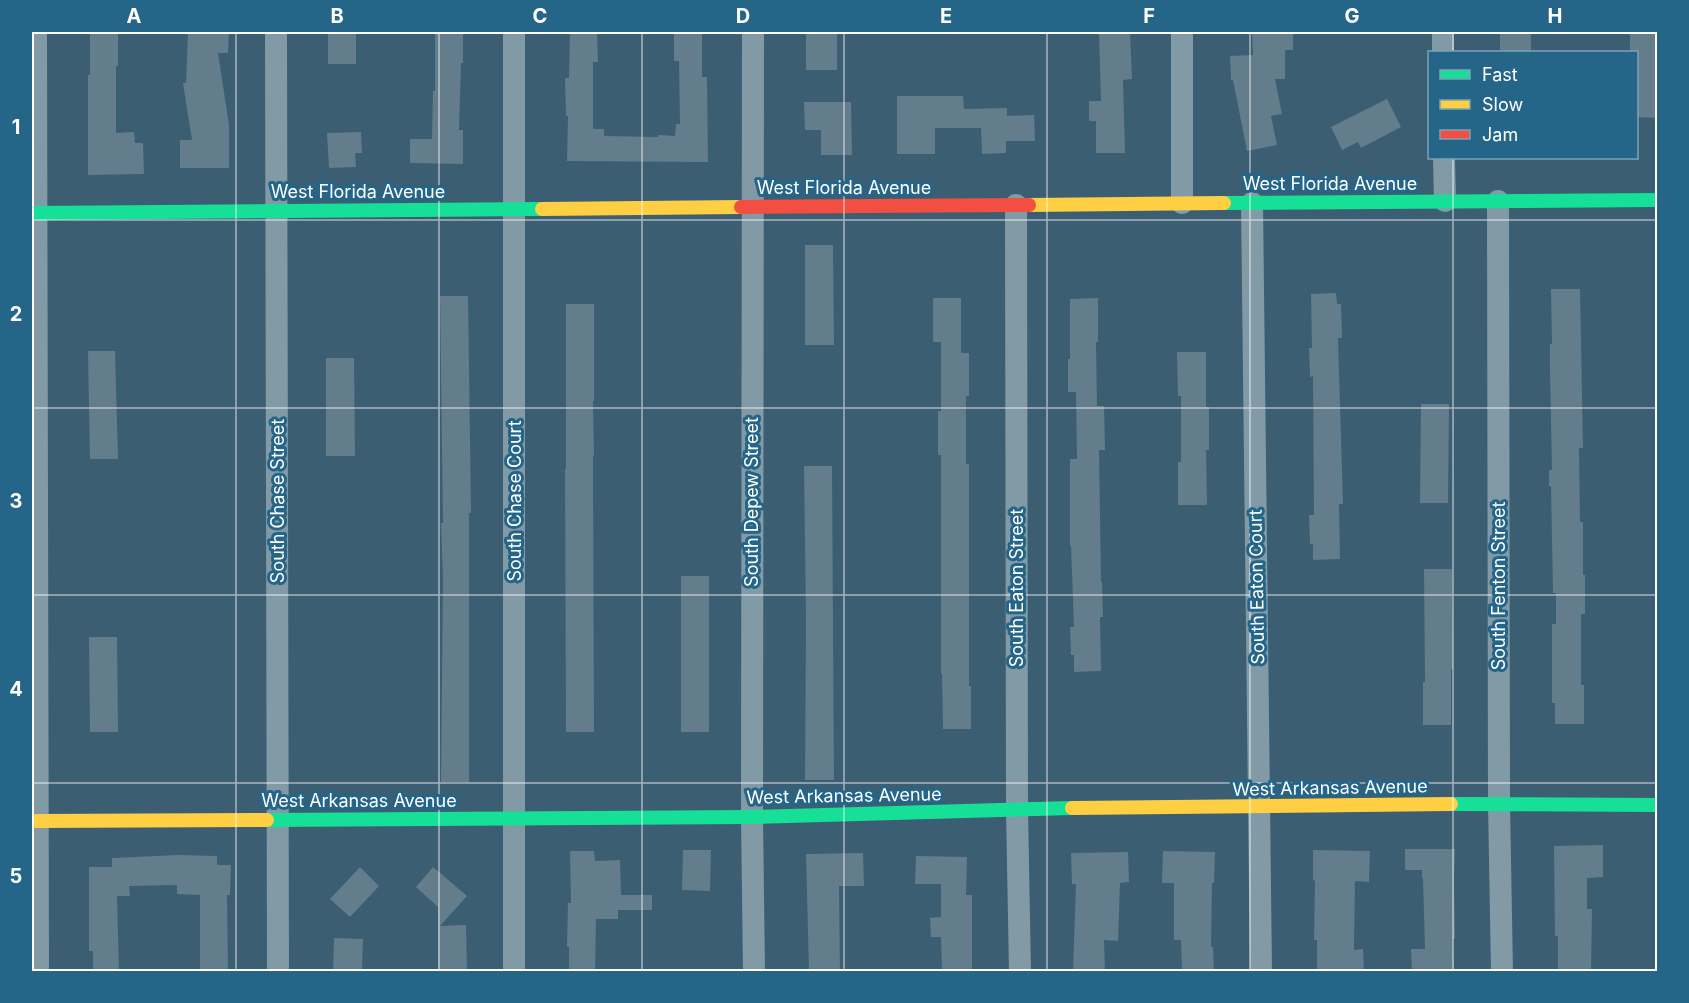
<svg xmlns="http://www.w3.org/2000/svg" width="1689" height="1003" font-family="Inter,sans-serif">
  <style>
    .building { fill: #637d8c }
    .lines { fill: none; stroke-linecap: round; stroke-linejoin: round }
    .street { stroke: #829aa6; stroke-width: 22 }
    .fast { stroke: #16e098; stroke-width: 14 }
    .slow { stroke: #ffcf43; stroke-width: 14 }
    .jam { stroke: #f24e42; stroke-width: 14 }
    .grid { fill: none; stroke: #fff; stroke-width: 1.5; stroke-opacity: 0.55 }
    .labels { text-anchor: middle; stroke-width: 6; stroke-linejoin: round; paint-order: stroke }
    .street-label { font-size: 18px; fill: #fff; stroke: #246588 }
    .neatline { fill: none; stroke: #fff; stroke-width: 2 }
    .grid-label { font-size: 20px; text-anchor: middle; font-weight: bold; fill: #fff }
  </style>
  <rect width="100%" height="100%" fill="#3b5e72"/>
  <!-- building -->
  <path class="building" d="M 90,32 L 118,32 L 118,66 L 116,66 L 116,133 L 134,132 L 135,143 L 143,143 L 144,174 L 88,175 L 88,75 L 90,75 Z
    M 188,32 L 229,32 L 228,53 L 218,53 L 229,125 L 229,168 L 180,168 L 180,140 L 192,140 L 183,83 L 186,83 Z
    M 328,32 L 356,32 L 356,64 L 328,64 Z
    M 435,32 L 463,32 L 463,63 L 461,63 L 459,130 L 463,130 L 463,164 L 410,163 L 410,139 L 432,139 L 433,91 L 435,91 Z
    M 570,32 L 597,32 L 598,62 L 593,62 L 593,129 L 604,129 L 604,136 L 658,137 L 658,135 L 675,136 L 676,124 L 680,124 L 679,61 L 674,61 L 674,32 L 702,32 L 702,77 L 707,77 L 708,162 L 567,161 L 568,116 L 566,116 L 565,78 L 569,78 Z
    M 806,32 L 837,32 L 837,70 L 806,70 Z
    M 1099,32 L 1130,32 L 1132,79 L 1123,80 L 1125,153 L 1096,153 L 1096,121 L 1089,121 L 1089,101 L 1101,101 Z
    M 1252,32 L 1293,32 L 1293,50 L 1285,50 L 1285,79 L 1275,79 L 1282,114 L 1271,116 L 1277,145 L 1247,151 L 1233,80 L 1231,80 L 1230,56 L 1253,55 Z
    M 1500,32 L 1531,32 L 1531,52 L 1500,52 Z
    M 1630,32 L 1658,32 L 1658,118 L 1636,117 L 1636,52 L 1630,52 Z
    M 897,96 L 963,96 L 964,109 L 1007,108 L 1007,116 L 1034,115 L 1035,141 L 1006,141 L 1006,153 L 982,154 L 981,128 L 935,128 L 935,154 L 897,154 Z
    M 1387,99 L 1401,127 L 1361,148 L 1358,142 L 1342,150 L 1331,127 Z
    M 804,102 L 851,102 L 852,155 L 821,155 L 821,130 L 805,130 Z
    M 361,132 L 362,153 L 355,153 L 356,167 L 329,168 L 327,133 Z
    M 805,245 L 833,245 L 834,345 L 805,345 Z
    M 1551,289 L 1580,289 L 1583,448 L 1579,448 L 1580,522 L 1583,522 L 1583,575 L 1585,575 L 1585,614 L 1581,614 L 1581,685 L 1584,685 L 1584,724 L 1555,724 L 1555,703 L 1552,703 L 1552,624 L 1556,624 L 1556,593 L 1553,593 L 1551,486 L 1549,486 L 1549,470 L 1552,470 L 1550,373 L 1550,344 L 1552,344 Z
    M 1336,293 L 1337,304 L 1341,304 L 1342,338 L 1338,338 L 1343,504 L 1339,504 L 1340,559 L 1313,560 L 1313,544 L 1310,544 L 1309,515 L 1314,515 L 1313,376 L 1310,377 L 1309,348 L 1312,348 L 1311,294 Z
    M 440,296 L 468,296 L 471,513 L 469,513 L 469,782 L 441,782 L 443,578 L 441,523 L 443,523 Z
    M 933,298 L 961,298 L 961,353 L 969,353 L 969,396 L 966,396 L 966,464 L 969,464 L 969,686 L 971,686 L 971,729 L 943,729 L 942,674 L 941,674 L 941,455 L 938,455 L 938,411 L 941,411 L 941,342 L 933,342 Z
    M 1098,298 L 1098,342 L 1096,342 L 1097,406 L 1104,406 L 1105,450 L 1099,450 L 1101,582 L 1102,582 L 1103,617 L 1100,617 L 1101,671 L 1074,672 L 1074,655 L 1071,655 L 1070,627 L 1074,627 L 1071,546 L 1070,546 L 1070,459 L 1077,459 L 1076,392 L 1068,392 L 1068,359 L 1070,359 L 1070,299 Z
    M 566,304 L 594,304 L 594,401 L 593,401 L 594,456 L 593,456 L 594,732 L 566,732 L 565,469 L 566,469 Z
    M 88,351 L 115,351 L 118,459 L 90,459 Z
    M 1177,352 L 1206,352 L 1206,407 L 1209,407 L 1209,450 L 1206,450 L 1207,505 L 1178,505 L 1178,462 L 1181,462 L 1181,396 L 1178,396 Z
    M 326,358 L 354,358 L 355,456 L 326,456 Z
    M 1421,404 L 1449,404 L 1448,503 L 1420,503 Z
    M 804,466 L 832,466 L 834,780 L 805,780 L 806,620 Z
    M 1424,569 L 1452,569 L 1453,669 L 1451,669 L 1451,725 L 1423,725 L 1423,682 L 1425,682 Z
    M 681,576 L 709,576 L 709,732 L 681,732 Z
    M 89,637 L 117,637 L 118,732 L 90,732 Z
    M 1603,845 L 1603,877 L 1587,878 L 1587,909 L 1592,909 L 1591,972 L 1558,972 L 1558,936 L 1555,936 L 1554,846 Z
    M 1405,849 L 1455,849 L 1454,878 L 1455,939 L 1453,939 L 1454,972 L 1412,972 L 1411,949 L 1425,949 L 1423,878 L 1422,878 L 1422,870 L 1405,870 Z
    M 683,850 L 711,850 L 710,891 L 682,890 Z
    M 1313,850 L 1370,851 L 1369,882 L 1355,881 L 1354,950 L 1363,949 L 1364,972 L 1317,972 L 1317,940 L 1314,940 L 1315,881 L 1313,880 Z
    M 570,851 L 594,851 L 595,861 L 620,860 L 621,895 L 652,895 L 652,910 L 618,910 L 618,919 L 596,919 L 595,972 L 569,972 L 569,947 L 567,947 L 568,903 L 571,903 Z
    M 1163,851 L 1215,852 L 1214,883 L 1212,883 L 1211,947 L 1213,947 L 1214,972 L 1182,972 L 1181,940 L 1174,940 L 1174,883 L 1162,883 Z
    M 1128,852 L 1129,882 L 1120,883 L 1118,941 L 1104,940 L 1105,972 L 1073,972 L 1076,884 L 1072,884 L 1071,853 Z
    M 863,853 L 864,886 L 839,886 L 840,972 L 809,972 L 806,854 Z
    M 178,855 L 217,856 L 217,865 L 231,865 L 230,895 L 227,895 L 228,972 L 200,972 L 200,895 L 177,894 L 177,885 L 129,886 L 130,896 L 117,896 L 119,972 L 93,972 L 93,951 L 89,951 L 89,867 L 112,867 L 112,858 Z
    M 916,856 L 967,857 L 966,895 L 972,895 L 972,972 L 942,972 L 941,937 L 931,937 L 930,918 L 941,917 L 941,884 L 915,884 Z
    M 360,867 L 379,886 L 350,917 L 330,899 Z
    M 433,867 L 467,896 L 440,926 L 466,925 L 467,972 L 438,972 L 438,907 L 416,887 Z
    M 334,938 L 363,939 L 362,972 L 333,972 Z"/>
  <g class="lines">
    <!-- street -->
    <path class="street" d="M 36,32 L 38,972
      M 276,32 L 278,972
      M 753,32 L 752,817 L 754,972
      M 1182,32 L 1182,203
      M 1443,32 L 1443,52
      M 1444,158 L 1445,201
      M 1498,201 L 1499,803 L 1502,972
      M 1252,203 L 1261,972
      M 1016,205 L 1017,809 L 1020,972
      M 514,972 L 514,32"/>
    <!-- fast -->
    <path class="fast" d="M 1224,203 L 1658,200
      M 32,213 L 542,209
      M 1451,804 L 1658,805
      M 267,820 L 752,817 L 1072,808"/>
    <!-- slow -->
    <path class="slow" d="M 1029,205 L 1224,203
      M 542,209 L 741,207
      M 1072,808 L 1451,804
      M 32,821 L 267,820"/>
    <!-- jam -->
    <path class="jam" d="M 741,207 L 1029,205"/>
  </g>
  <!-- grid -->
  <path class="grid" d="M 236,32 L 236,972M 439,32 L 439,972M 642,32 L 642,972M 844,32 L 844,972M 1047,32 L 1047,972M 1250,32 L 1250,972M 1453,32 L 1453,52M 1453,158 L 1453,972M 32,220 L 1658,220M 32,408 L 1658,408M 32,595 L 1658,595M 32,783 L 1658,783"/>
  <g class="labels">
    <!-- street labels -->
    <g class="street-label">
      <text x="1330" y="190">West Florida Avenue</text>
      <text x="844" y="194">West Florida Avenue</text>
      <text x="358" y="198">West Florida Avenue</text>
      <text transform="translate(278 501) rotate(-90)" y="6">South Chase Street</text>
      <text transform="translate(515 501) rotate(-90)" y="6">South Chase Court</text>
      <text transform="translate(752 502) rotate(-90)" y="6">South Depew Street</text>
      <text transform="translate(1499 586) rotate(-90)" y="6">South Fenton Street</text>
      <text transform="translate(1257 587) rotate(-91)" y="6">South Eaton Court</text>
      <text transform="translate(1017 588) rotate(-90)" y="6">South Eaton Street</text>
      <text transform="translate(1330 788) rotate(-1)" y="6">West Arkansas Avenue</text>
      <text transform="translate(844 796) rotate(-1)" y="6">West Arkansas Avenue</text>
      <text x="359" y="807">West Arkansas Avenue</text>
    </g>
  </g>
  <!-- border -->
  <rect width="1689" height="1003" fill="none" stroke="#246588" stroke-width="66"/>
  <!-- legend -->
  <rect x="1428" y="51" width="210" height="108" fill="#246588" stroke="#7ca3b8" stroke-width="1.5"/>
  <rect x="1440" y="70" width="30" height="9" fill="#16e098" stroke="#7ca3b8" stroke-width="1.5"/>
  <text x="1482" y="81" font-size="18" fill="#ffffff">Fast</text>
  <rect x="1440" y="100" width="30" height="9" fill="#ffcf43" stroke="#7ca3b8" stroke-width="1.5"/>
  <text x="1482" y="111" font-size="18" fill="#ffffff">Slow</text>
  <rect x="1440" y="130" width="30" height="9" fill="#f24e42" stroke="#7ca3b8" stroke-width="1.5"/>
  <text x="1482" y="141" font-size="18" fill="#ffffff">Jam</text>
  <rect x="33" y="33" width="1623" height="937" class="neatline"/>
  <g class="grid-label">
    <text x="134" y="23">A</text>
    <text x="337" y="23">B</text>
    <text x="540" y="23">C</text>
    <text x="743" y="23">D</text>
    <text x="946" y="23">E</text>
    <text x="1149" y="23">F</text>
    <text x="1352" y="23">G</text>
    <text x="1555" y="23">H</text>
    <text x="16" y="134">1</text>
    <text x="16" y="321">2</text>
    <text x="16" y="508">3</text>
    <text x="16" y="696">4</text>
    <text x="16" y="883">5</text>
  </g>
</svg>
